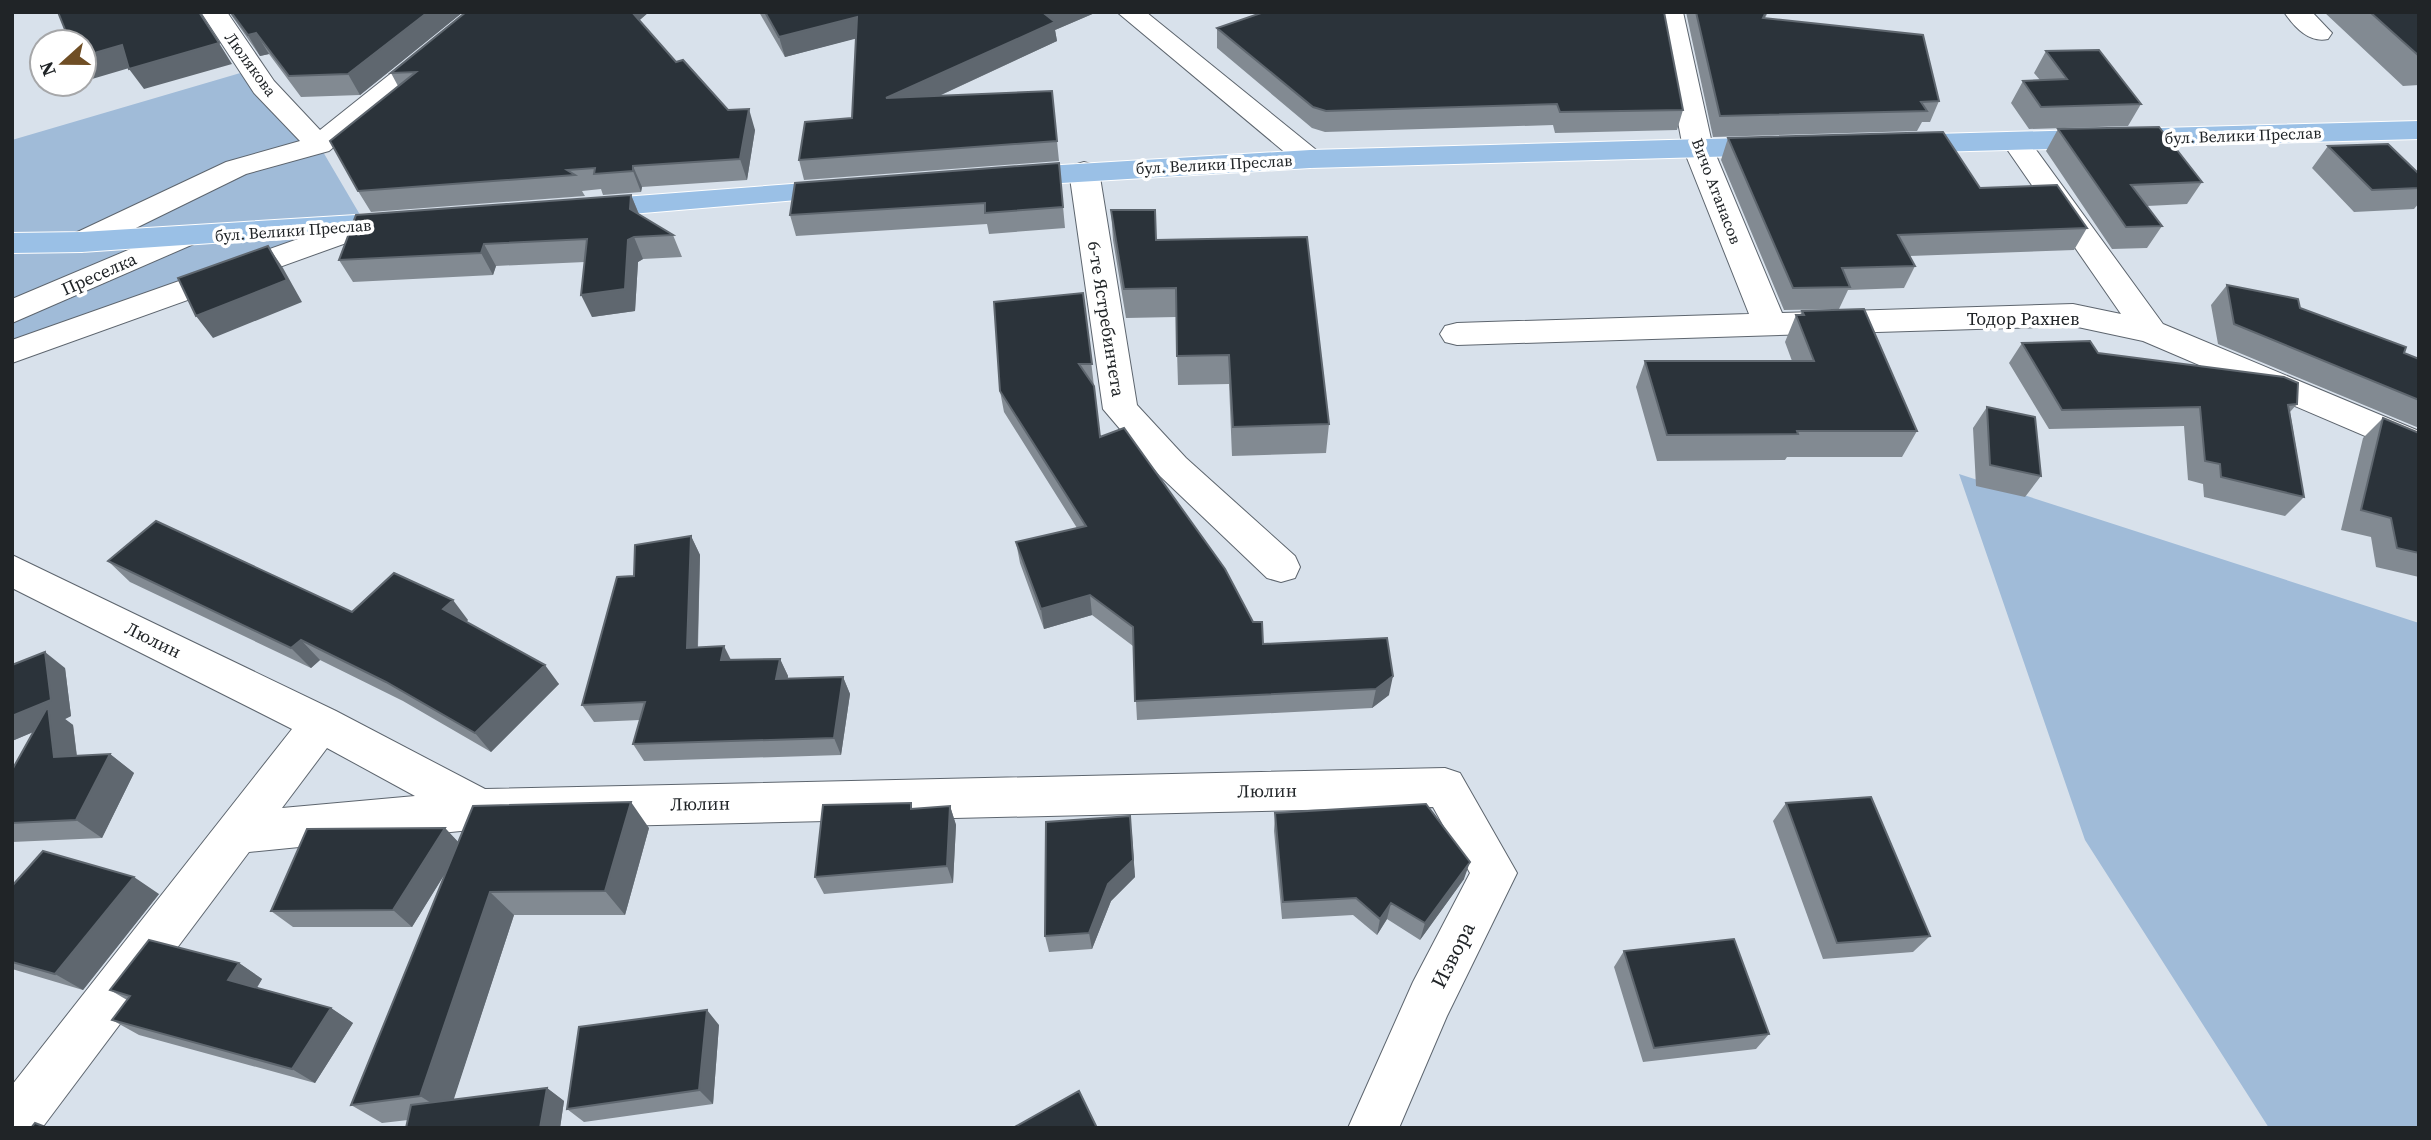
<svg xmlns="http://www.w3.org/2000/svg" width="2431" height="1140" font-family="'Source Serif 4',serif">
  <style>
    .green { fill: #a0bbd8 }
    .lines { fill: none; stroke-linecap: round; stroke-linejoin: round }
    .minor-casing { stroke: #5d656e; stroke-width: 2 }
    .major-casing { stroke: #fff; stroke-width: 2 }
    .minor { fill: #fff; fill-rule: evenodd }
    .major { fill: #9ac0e6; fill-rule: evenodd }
    .wall { fill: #828a92 }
    .shaded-wall { fill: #5f676f }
    .building { fill: #2b333a; stroke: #5f676f; stroke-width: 2 }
    .labels { text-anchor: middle; stroke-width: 7; stroke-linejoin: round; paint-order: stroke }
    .far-street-label { font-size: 16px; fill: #202427; stroke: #fff }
    .street-label { font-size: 18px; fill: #202427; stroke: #fff }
    .near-street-label { font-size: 21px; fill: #202427; stroke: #fff }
  </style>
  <rect width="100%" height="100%" fill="#d8e1eb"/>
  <!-- green -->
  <path class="green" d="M 254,69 L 319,145 L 366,225 L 12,352 L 12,140 Z
    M 1959,474 L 2419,623 L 2419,1128 L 2269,1128 L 2085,840 Z"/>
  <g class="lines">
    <defs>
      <path id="minor" d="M 201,12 L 227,12 L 274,81 L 320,130 L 468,12 L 497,12 L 329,151 L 246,174 L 93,249 L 82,252 L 71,249 L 66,242 L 71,235 L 226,162 L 300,141 L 254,93 Z
        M 1117,12 L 1146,12 L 1320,153 L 1325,159 L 1320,165 L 1310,168 L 1300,165 Z
        M 1657,12 L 1683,12 L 1713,148 L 1782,313 L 2073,304 L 2121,314 L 2002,142 L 2006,136 L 2016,133 L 2026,136 L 2163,324 L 2419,431 L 2419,459 L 2143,341 L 2073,326 L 1457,345 L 1445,342 L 1440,334 L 1445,326 L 1457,323 L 1749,314 L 1683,148 Z
        M 2284,12 L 2312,12 L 2332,33 L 2328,39 C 2309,43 2295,28 2284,12 Z
        M 1084,162 L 1094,165 L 1099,171 L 1137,405 L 1186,458 L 1295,556 L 1300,567 L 1295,578 L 1281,582 L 1267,578 L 1160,476 L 1103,409 L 1069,171 L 1074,165 Z
        M 366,215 L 377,218 L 381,225 L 377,232 L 12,363 L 12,340 Z
        M 185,226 L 196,229 L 201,236 L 196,243 L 12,323 L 12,299 Z
        M 12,555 L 336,711 L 485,789 L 1445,768 L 1460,773 L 1517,873 L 1447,1016 L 1399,1128 L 1348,1128 L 1413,982 L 1470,873 L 1433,807 L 481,829 L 249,852 L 42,1128 L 12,1128 L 12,1085 L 292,729 L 12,588 ZM 327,748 L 415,796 L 282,808 Z"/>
      <path id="major" d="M 2419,121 L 2419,139 L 1898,153 L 1888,150 L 1884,144 L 1888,138 L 1898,135 Z
        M 1778,137 L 1788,140 L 1792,146 L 1788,152 L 1778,155 L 1310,168 L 1010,186 L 1000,183 L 995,177 L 1000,171 L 1010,168 L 1310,150 Z
        M 845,180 L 856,183 L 860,189 L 856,195 L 584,218 L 573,216 L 569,209 L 573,202 L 584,200 Z
        M 405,212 L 416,215 L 420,222 L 416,229 L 82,252 L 12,253 L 12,233 L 82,232 Z"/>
    </defs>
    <!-- minor casing -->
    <use href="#minor" class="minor-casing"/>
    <!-- major casing -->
    <use href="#major" class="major-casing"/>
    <!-- minor -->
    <use href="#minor" class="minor"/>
    <!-- major -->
    <use href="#major" class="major"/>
  </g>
  <!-- wall -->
  <path class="wall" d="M 229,12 L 463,12 L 360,95 L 301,97 L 269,54 L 260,56 Z
    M 466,12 L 649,12 L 639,20 L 676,62 L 728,110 L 755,130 L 747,180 L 642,187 L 641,192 L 603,195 L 601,189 L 582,191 L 585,196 L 371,212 L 358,191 L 398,86 L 391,73 Z
    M 759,12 L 1097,12 L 1055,30 L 1057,41 L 939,96 L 1052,91 L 1059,161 L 804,180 L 799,160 L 852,118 L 856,38 L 785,57 Z
    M 1686,12 L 1768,12 L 1765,18 L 1939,101 L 1930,122 L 1922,122 L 1917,131 L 1713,137 Z
    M 2324,12 L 2419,12 L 2419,85 L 2403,86 Z
    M 1217,28 L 1683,110 L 1677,130 L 1555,133 L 1553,125 L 1325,132 L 1312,128 L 1217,48 Z
    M 2046,51 L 2141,104 L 2128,126 L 2029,129 L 2011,103 L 2023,81 L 2040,80 L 2034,73 Z
    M 2058,129 L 2202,182 L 2187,204 L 2147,206 L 2162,226 L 2147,248 L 2112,249 L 2046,151 Z
    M 1728,138 L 1980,188 L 2087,228 L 2074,250 L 1910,256 L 1915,266 L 1904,288 L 1848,290 L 1839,309 L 1784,310 L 1721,160 Z
    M 2328,146 L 2419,174 L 2419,203 L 2414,209 L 2354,212 L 2312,168 Z
    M 1059,163 L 1065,228 L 989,234 L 987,224 L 796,236 L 790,215 Z
    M 631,195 L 639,214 L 673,235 L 682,257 L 643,259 L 638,262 L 635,311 L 592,317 L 585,262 L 496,266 L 493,275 L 353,282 L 339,260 Z
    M 1111,210 L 1157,240 L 1329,424 L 1326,453 L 1232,456 L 1229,384 L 1178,385 L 1176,317 L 1126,318 L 1113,240 Z
    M 2227,285 L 2300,308 L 2419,359 L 2419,428 L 2218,344 L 2211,305 Z
    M 1083,293 L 1100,437 L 1263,644 L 1387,638 L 1389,695 L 1372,708 L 1137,720 L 1133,646 L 1092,615 L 1044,629 L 1020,563 L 1016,542 L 1077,528 L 1004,412 L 1000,391 Z
    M 1802,311 L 1917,431 L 1902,457 L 1787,457 L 1785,460 L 1657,461 L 1636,387 L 1645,361 L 1792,361 L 1785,342 L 1796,315 L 1800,315 Z
    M 2022,343 L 2098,353 L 2297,404 L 2290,412 L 2304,497 L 2285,516 L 2204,497 L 2203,484 L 2188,480 L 2184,426 L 2049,429 L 2009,363 Z
    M 1987,407 L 2041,476 L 2025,497 L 1976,486 L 1973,428 Z
    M 2383,418 L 2419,433 L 2419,577 L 2376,567 L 2371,537 L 2341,530 L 2363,438 Z
    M 691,536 L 700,555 L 698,648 L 731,660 L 780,659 L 788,676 L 788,679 L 843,677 L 850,694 L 841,755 L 644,761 L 633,744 L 640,720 L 594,722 L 582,705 L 634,576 Z
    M 108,561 L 352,612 L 468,620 L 466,622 L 559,684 L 491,752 L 403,701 L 320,660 L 311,668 L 130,582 Z
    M 65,668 L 71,716 L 65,719 L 73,725 L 77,756 L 110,754 L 134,773 L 102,838 L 12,842 L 12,770 L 33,732 L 12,741 Z
    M 1786,803 L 1930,936 L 1913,952 L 1823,959 L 1773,821 Z
    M 950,806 L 956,825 L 953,883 L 824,894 L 815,877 L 913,809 Z
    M 1275,813 L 1464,879 L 1420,940 L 1387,919 L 1377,935 L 1353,915 L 1282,919 L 1274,831 Z
    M 445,828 L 458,842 L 649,828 L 625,915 L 514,915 L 453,1100 L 547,1088 L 564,1101 L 560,1128 L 406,1128 L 408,1120 L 382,1123 L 351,1105 L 446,872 L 412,927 L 293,927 L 271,911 Z
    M 1132,834 L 1135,877 L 1111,901 L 1092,949 L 1049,952 L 1045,936 Z
    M 12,886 L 159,894 L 83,990 L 12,969 Z
    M 1624,951 L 1769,1034 L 1756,1049 L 1643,1062 L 1614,967 Z
    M 239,963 L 262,979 L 257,988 L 331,1008 L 353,1023 L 315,1083 L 139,1035 L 112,1020 L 127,1000 L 110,990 Z
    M 719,1025 L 713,1104 L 584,1122 L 567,1109 Z"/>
  <!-- shaded-wall -->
  <path class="shaded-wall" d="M 428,12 L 463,12 L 360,95 L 348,74 Z
    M 628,12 L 649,12 L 633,26 Z
    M 1050,12 L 1097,12 L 1055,30 L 1057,41 L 891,118 L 886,98 Z
    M 857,17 L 862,37 L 785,57 L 779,37 Z
    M 256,33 L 269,54 L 260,56 L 248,35 Z
    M 219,43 L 232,64 L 144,89 L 129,69 Z
    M 122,45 L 136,66 L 92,79 L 84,69 L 84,56 Z
    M 749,109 L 755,130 L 747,180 L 740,159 Z
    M 633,166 L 642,187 L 641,192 L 633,171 Z
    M 631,195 L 640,217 L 630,209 Z
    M 634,237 L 643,259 L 638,262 L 635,311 L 592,317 L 581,295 L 628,240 Z
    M 484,244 L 496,266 L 493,275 L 481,253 Z
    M 268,246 L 283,268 L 302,302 L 213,338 L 196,316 Z
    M 691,536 L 700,555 L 697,666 L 687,648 Z
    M 1090,595 L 1092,615 L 1044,629 L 1041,609 Z
    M 453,600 L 468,620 L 459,629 L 443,609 Z
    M 301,640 L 320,660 L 311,668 L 291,648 Z
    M 724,646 L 733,664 L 721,660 Z
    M 45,652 L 65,668 L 71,716 L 65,719 L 73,725 L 79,775 L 54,757 L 50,725 L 12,741 L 12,716 Z
    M 780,659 L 788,676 L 784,697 L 776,679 Z
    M 545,665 L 559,684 L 491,752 L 475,733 Z
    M 1393,676 L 1389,695 L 1372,708 L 1376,689 Z
    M 843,677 L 850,694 L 841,755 L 834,738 Z
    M 110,754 L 134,773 L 102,838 L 76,820 Z
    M 631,802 L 649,828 L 625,915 L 605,891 Z
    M 950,806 L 956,825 L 953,883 L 947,866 Z
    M 1130,816 L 1135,877 L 1111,901 L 1092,949 L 1089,933 Z
    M 445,828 L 462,846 L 412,927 L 393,910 Z
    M 1470,862 L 1464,879 L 1420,940 L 1425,923 Z
    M 134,877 L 159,894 L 83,990 L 55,974 Z
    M 490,892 L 514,915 L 449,1114 L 420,1096 Z
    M 1391,903 L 1387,919 L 1377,935 L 1380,919 Z
    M 239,963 L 262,979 L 252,995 L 228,980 Z
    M 331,1008 L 353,1023 L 315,1083 L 292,1069 Z
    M 707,1010 L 719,1025 L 713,1104 L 699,1090 Z
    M 547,1088 L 564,1101 L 560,1128 L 540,1128 Z"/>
  <!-- building -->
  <path class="building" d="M 58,12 L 199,12 L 219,43 L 129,69 L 122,45 L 84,56 L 84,42 L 70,42 Z
    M 231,12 L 428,12 L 348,74 L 289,76 L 256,33 L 248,35 Z
    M 466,12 L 632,12 L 676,62 L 683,60 L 728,110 L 749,109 L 740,159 L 633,166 L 633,171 L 594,174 L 595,168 L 567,170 L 575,175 L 358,191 L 330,141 L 416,72 L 391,73 Z
    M 765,12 L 1050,12 L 1045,14 L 1055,22 L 886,98 L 1052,91 L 1057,141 L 799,160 L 805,122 L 852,118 L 857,17 L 779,37 Z
    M 1264,12 L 1664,12 L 1683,110 L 1560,112 L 1557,104 L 1326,111 L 1313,107 L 1217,28 Z
    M 1696,12 L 1766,12 L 1763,18 L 1923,35 L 1939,101 L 1921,102 L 1927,111 L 1720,116 Z
    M 2370,12 L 2419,12 L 2419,56 Z
    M 2099,50 L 2141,104 L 2041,107 L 2023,81 L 2067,79 L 2046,51 Z
    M 2159,127 L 2202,182 L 2131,185 L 2162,226 L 2126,227 L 2058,129 Z
    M 1943,132 L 1980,188 L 2057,185 L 2087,228 L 1898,235 L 1915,266 L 1842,268 L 1850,287 L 1793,288 L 1728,138 Z
    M 2388,144 L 2419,174 L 2419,188 L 2372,190 L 2328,146 Z
    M 1059,163 L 1063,207 L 985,213 L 985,203 L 790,215 L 795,183 Z
    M 631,195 L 630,209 L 673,235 L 634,237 L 628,240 L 625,289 L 581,295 L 587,239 L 484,244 L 481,253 L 339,260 L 356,215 Z
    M 1111,210 L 1155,210 L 1156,240 L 1307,237 L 1329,424 L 1233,427 L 1229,355 L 1177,356 L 1176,288 L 1124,289 Z
    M 268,246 L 287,280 L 196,316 L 178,278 Z
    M 2227,285 L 2298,299 L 2300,308 L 2406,347 L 2404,353 L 2419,359 L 2419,400 L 2234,324 Z
    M 1083,293 L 1092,364 L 1079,364 L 1094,386 L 1100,437 L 1124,428 L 1225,569 L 1253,622 L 1262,622 L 1263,644 L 1387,638 L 1393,676 L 1376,689 L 1135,701 L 1133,627 L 1090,595 L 1041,609 L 1016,542 L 1086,526 L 1000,391 L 994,302 Z
    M 1864,309 L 1917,431 L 1797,431 L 1798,434 L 1667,435 L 1645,361 L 1814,361 L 1796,315 L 1804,315 L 1802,311 Z
    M 2090,341 L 2098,353 L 2284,377 L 2298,383 L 2297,404 L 2288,405 L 2304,497 L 2221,477 L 2220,464 L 2205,461 L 2200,407 L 2062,410 L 2022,343 Z
    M 1987,407 L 2035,417 L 2041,476 L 1990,465 Z
    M 2383,418 L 2419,433 L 2419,553 L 2397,548 L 2391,518 L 2361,510 Z
    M 156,521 L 352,612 L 394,573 L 453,600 L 443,609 L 545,665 L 475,733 L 386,682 L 301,640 L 291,648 L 108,561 Z
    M 691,536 L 687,648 L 724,646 L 721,660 L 780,659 L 776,679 L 843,677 L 834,738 L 633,744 L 645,702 L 582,705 L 617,577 L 634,576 L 635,545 Z
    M 45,652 L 51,700 L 12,716 L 12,665 Z
    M 48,706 L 54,757 L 110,754 L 76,820 L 12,823 L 12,770 Z
    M 1871,797 L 1930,936 L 1837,943 L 1786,803 Z
    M 631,802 L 605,891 L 490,892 L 420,1096 L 351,1105 L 473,806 Z
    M 911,803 L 911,809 L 950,806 L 947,866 L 815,877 L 823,805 Z
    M 1426,804 L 1470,862 L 1425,923 L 1391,903 L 1380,919 L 1356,898 L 1283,902 L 1275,813 Z
    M 1130,816 L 1133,860 L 1108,884 L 1089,933 L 1045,936 L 1046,822 Z
    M 445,828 L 393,910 L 271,911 L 307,829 Z
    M 43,851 L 134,877 L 55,974 L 12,962 L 12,886 Z
    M 1734,939 L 1769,1034 L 1654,1048 L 1624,951 Z
    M 149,940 L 239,963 L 228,980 L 331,1008 L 292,1069 L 112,1020 L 130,996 L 110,990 Z
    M 707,1010 L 699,1090 L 567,1109 L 579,1027 Z
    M 547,1088 L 540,1128 L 406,1128 L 411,1105 Z
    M 1079,1091 L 1097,1128 L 1013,1128 Z
    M 35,1123 L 48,1128 L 31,1128 Z"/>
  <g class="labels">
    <!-- far-street labels -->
    <g class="far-street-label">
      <text transform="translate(251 64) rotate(54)" y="6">Люлякова</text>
      <text transform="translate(2243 135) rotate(-2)" y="6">бул. Велики Преслав</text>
      <text transform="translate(1214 164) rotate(-3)" y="6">бул. Велики Преслав</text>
      <text transform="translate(1717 191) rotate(69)" y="6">Вичо Атанасов</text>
      <text transform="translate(293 230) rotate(-4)" y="6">бул. Велики Преслав</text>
    </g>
    <!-- street labels -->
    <g class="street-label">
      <text transform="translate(99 274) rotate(-24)" y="6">Преселка</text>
      <text transform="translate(1106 319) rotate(81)" y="6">6-те Ястребинчета</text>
      <text x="2023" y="325">Тодор Рахнев</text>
      <text transform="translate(153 640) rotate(26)" y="6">Люлин</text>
      <text transform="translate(1267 791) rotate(-1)" y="6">Люлин</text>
      <text transform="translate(700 804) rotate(-1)" y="6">Люлин</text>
    </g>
    <!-- near-street labels -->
    <g class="near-street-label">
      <text transform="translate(1453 955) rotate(-63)" y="7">Извора</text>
    </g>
  </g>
  <!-- border -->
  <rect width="2431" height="1140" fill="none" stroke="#202427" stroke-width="28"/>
  <!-- north arrow -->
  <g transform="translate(63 63) rotate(249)"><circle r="33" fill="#ffffff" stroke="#a6a7a9" stroke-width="2"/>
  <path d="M0-5L12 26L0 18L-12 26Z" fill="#6f4e25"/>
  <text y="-10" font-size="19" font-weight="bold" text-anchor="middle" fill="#202427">N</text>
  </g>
</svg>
